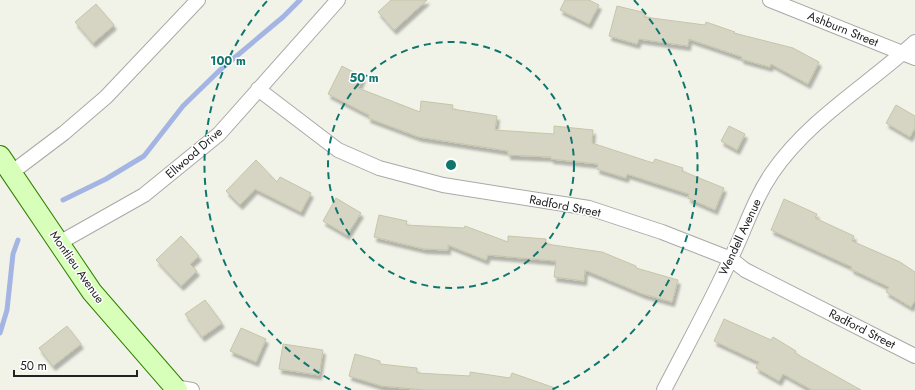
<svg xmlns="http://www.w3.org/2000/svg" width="915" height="390" font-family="Jost,sans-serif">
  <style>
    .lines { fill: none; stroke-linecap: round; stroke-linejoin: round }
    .stream { stroke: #a4b5e4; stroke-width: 5 }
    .building { fill: #d6d5c4; stroke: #c6c5a8; filter: url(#shadow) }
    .street-casing { stroke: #a9a9a9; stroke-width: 16 }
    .secondary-casing { stroke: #308100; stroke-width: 22 }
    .street { stroke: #fff; stroke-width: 14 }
    .secondary { stroke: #d7ffb9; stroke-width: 20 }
    .ring { fill: none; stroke: #0f766e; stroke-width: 2; stroke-dasharray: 7 5 }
    .labels { text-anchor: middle; stroke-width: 3; stroke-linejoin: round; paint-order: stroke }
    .street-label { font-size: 12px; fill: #222; stroke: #fff }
    .centre { fill: #0f766e; stroke: #fff; stroke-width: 2 }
    .ring-label { font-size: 12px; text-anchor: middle; font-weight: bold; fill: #0f766e; stroke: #fff; stroke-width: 3; stroke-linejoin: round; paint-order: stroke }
  </style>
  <defs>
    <filter id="shadow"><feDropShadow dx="2.5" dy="4.5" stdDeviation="1" flood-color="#0004"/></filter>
  </defs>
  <rect width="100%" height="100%" fill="#f1f3e8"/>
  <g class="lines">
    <!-- stream -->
    <path class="stream" d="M 63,200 L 106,179 L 144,156 L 183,106 L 221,69 L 283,17 L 300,0
      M 0,333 L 7,310 L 13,254 L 18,240"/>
  </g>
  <!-- building -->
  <path class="building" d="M 391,0 L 427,0 L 394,30 L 378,12 Z
    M 565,0 L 589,0 L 599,5 L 589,24 L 560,10 Z
    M 96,4 L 114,25 L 93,43 L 75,22 Z
    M 617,6 L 646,13 L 644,17 L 705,25 L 706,22 L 735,32 L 734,33 L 793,48 L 819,62 L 808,84 L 771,64 L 770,67 L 741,59 L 742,57 L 689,39 L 688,46 L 639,39 L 637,44 L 609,36 Z
    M 342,66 L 363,77 L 358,88 L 420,112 L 421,101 L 453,105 L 452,109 L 497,116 L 495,130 L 554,134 L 554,126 L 593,130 L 592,143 L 653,163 L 655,159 L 683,168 L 682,171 L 724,188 L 715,210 L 688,198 L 689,194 L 627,174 L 626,178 L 597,169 L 598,164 L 551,159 L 551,157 L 508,155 L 508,151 L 419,137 L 368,118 L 369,115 L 328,94 Z
    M 896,105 L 915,116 L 915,128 L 910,137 L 886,123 Z
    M 729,126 L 745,134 L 737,150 L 721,141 Z
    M 256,160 L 277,182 L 280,177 L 311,193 L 301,212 L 255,189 L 240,205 L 226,191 Z
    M 336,198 L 361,213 L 347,235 L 323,221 Z
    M 784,199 L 817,214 L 815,218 L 854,236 L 852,241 L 900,262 L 915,272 L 915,300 L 911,307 L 886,292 L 889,287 L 851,269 L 852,267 L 771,230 Z
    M 379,215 L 407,221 L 406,225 L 464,228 L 465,226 L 508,242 L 508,236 L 546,239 L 546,244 L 602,252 L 636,266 L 636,268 L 678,280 L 672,302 L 643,294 L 585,270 L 584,281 L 554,277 L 556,261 L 488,255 L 486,260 L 448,245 L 448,250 L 424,249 L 374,237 Z
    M 181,236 L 199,256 L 190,264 L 197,271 L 181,286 L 156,260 Z
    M 205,300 L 222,323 L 202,337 L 185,314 Z
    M 724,319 L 771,340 L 773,337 L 796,351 L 795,353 L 861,390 L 812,390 L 783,374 L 779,381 L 756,368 L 759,362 L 714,341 Z
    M 67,326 L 81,344 L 53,366 L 39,348 Z
    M 241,328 L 266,339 L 256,362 L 230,351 Z
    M 283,344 L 323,350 L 319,375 L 279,369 Z
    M 355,354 L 380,361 L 380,364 L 417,368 L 417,373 L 470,376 L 470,372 L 510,378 L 512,373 L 555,388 L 555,390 L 425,390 L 382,386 L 349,376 Z"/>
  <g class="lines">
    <defs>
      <path id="street" d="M 770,0 L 915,58
        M 258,89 L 338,150 L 379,168 L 443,185 L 589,208 L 662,232 L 731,259 L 745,270 L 915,356
        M 11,173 L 64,133 L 106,97 L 198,0
        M 59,243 L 144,195 L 219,134 L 338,0
        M 174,387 L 192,390
        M 664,390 C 686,347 710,304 730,260 C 745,230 753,201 772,173 C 810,118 867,86 915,42"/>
      <path id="secondary" d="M 0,156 L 92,292 L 177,390"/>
    </defs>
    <!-- street casing -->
    <use href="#street" class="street-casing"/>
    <!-- secondary casing -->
    <use href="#secondary" class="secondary-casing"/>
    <!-- street -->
    <use href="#street" class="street"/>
    <!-- secondary -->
    <use href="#secondary" class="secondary"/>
  </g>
  <!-- distance rings -->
  <g class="ring">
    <circle cx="451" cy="165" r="123"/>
    <path d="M351 390A246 246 0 0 1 268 0M634 0A246 246 0 0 1 551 390"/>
  </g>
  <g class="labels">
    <!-- street labels -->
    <g class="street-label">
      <text transform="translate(843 29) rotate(22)" y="4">Ashburn Street</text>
      <text transform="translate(194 153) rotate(-41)" y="4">Ellwood Drive</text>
      <text transform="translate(565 206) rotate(11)" y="4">Radford Street</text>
      <text transform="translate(740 237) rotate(-65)" y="4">Wendell Avenue</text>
      <text transform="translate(77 267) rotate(55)" y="4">Montlieu Avenue</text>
      <text transform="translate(862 329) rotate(27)" y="4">Radford Street</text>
    </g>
  </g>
  <circle cx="451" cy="165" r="6" class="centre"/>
  <g class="ring-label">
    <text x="228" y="65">100 m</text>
    <text x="364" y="82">50 m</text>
  </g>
  <!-- scale -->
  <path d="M14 370v6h123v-6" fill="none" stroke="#222222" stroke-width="2"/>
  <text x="20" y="370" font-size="12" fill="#222222" stroke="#ffffff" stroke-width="3" paint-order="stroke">50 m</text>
</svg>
